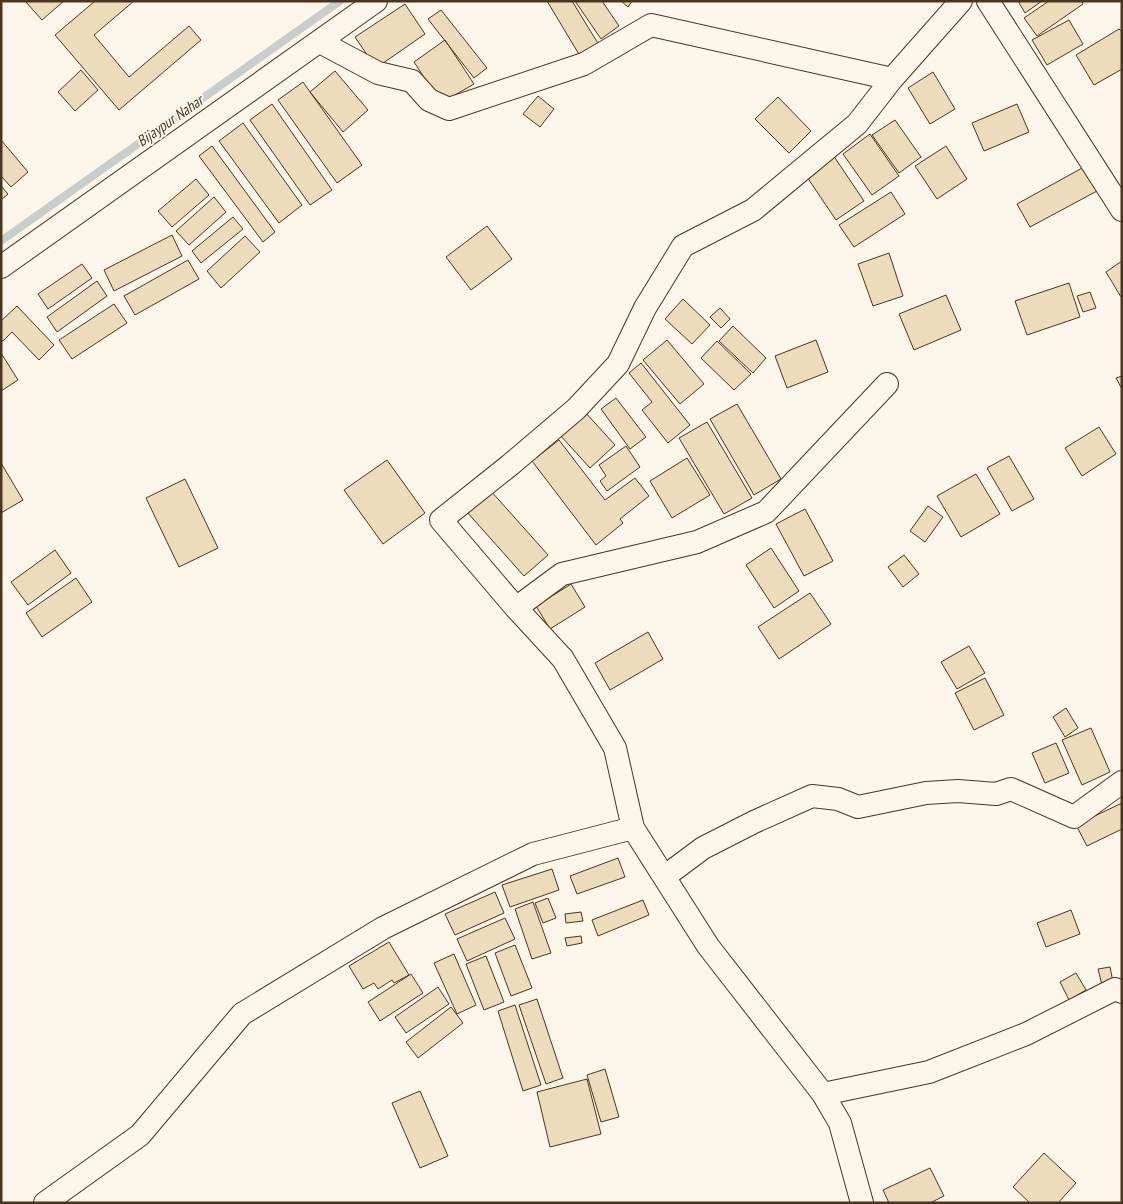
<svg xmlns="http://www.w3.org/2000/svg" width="1123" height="1204" font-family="'PT Sans Narrow',sans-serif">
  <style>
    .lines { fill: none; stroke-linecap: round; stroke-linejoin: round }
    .stream { stroke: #c9cecd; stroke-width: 8 }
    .building { fill: #ecdcbc; stroke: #4a3520 }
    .minor-casing { stroke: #4a3520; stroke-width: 24 }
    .minor { stroke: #fbf6e9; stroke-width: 22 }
    .labels { text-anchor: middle; stroke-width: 4; stroke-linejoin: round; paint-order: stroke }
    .water-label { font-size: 15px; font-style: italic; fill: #4a3520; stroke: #fbf6e9 }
  </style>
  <rect width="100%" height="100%" fill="#fbf6e9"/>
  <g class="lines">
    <!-- stream -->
    <path class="stream" d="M 1,241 L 340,1"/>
  </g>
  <!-- building -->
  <path class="building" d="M 25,1 L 64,1 L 42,20 Z
    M 95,1 L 134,1 L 94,35 L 129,77 L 189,26 L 201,40 L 119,110 L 55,35 Z
    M 547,1 L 572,1 L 599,45 L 580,56 Z
    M 575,1 L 602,1 L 619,26 L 601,39 Z
    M 621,1 L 632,1 L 628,7 Z
    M 1018,1 L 1042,1 L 1025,13 Z
    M 1049,1 L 1082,1 L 1083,4 L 1037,36 L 1024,18 Z
    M 405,4 L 425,34 L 376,68 L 355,37 Z
    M 441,10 L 487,68 L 474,78 L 428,19 Z
    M 1069,20 L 1083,44 L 1047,65 L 1032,40 Z
    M 1119,29 L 1122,32 L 1122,69 L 1094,85 L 1076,55 Z
    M 445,40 L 474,84 L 441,103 L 414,62 Z
    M 81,70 L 98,90 L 75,111 L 58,92 Z
    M 335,71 L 368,110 L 343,132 L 310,92 Z
    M 933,72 L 955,109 L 930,124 L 908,88 Z
    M 303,82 L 362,165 L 337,183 L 278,100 Z
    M 538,96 L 554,109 L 540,127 L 523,114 Z
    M 778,97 L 811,131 L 789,153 L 755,119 Z
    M 272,104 L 332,190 L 310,205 L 250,120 Z
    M 1017,104 L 1029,132 L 984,151 L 972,123 Z
    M 895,120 L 921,157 L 899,173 L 872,135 Z
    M 243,123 L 302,205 L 279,223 L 219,141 Z
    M 870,134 L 899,176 L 872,195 L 843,154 Z
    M 1,140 L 28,172 L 11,187 L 1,176 Z
    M 212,146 L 275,232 L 263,242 L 199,156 Z
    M 946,146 L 967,179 L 937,199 L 915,166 Z
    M 833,155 L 864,201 L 836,220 L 805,174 Z
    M 1084,167 L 1097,191 L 1030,227 L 1017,204 Z
    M 196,179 L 209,195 L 172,227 L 158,211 Z
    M 1,186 L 8,194 L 1,200 Z
    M 891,192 L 905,214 L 854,247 L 839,225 Z
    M 214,197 L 226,212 L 189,245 L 176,231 Z
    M 233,217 L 243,229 L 201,263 L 192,251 Z
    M 487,226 L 512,259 L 471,290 L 446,257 Z
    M 172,235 L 182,256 L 114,291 L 104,270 Z
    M 245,236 L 260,252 L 221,288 L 207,271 Z
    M 889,253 L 903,296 L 873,306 L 858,264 Z
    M 188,260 L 199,279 L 135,315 L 124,296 Z
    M 1122,261 L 1122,296 L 1121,297 L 1106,272 Z
    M 82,264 L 92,278 L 48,309 L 38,294 Z
    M 97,281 L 107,296 L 57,332 L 47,317 Z
    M 1069,283 L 1080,317 L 1027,335 L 1015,301 Z
    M 1090,292 L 1096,308 L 1083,312 L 1077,296 Z
    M 946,295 L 961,330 L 914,350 L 899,314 Z
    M 683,299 L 710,325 L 692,344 L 665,319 Z
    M 114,304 L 127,323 L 72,359 L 59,340 Z
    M 17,306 L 54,345 L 39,360 L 12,332 L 3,341 L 1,339 L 1,321 Z
    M 720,308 L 730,319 L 721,328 L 710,317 Z
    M 733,326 L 766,358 L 753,373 L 719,341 Z
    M 667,340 L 704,384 L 680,404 L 643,360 Z
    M 816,340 L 828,372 L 787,388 L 775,356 Z
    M 717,341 L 751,374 L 734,390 L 701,358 Z
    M 1,353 L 18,380 L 1,391 Z
    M 641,363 L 690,425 L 668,443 L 642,410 L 652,402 L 629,373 Z
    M 1122,376 L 1122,389 L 1116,378 Z
    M 616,398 L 646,437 L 630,449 L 601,409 Z
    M 737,404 L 781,479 L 754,495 L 710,419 Z
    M 584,411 L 615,445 L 590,468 L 559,434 Z
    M 707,422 L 752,498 L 724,514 L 679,438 Z
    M 1099,427 L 1116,454 L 1082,476 L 1065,448 Z
    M 559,440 L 605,500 L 635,478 L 649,496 L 620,519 L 623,523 L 596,545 L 532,461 Z
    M 626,446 L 640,467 L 607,491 L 600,481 L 606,476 L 599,465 Z
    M 1009,456 L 1034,499 L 1012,511 L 987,468 Z
    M 687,458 L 710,495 L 672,518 L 650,481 Z
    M 387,460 L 425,513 L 383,544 L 344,490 Z
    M 1,463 L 23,500 L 1,513 Z
    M 976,474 L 1000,514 L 961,537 L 937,496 Z
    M 185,479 L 218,548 L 179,567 L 146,498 Z
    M 490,490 L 548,555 L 524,576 L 466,511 Z
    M 928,506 L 943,517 L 925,542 L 910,531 Z
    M 805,509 L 833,561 L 804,576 L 776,524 Z
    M 771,548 L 799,591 L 774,608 L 746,565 Z
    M 55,550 L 71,573 L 28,605 L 11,582 Z
    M 904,555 L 919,574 L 903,587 L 888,567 Z
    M 76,578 L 92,602 L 42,637 L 26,613 Z
    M 571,584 L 585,607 L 550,629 L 536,606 Z
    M 810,593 L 831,624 L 779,659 L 758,627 Z
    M 648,632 L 663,659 L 610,690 L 595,663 Z
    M 969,646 L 985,673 L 957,689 L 941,662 Z
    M 985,678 L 1004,715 L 974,730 L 955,693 Z
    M 1066,708 L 1078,728 L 1065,737 L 1053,717 Z
    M 1091,728 L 1110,772 L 1082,785 L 1062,740 Z
    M 1056,743 L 1069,773 L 1045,783 L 1032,753 Z
    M 1122,803 L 1122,829 L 1087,846 L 1076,825 Z
    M 618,858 L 625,877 L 577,894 L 570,876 Z
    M 552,869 L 559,890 L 510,907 L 502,885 Z
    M 495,892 L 504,913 L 455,935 L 445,914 Z
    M 548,898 L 556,918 L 543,923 L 535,903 Z
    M 643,900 L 649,915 L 598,936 L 592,920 Z
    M 533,902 L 551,953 L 532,959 L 515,909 Z
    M 1071,910 L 1080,934 L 1046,947 L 1037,923 Z
    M 581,912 L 583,921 L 566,923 L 565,914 Z
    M 505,918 L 515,939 L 467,961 L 457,939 Z
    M 581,936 L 582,943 L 567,946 L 565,938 Z
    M 389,942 L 409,975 L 394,983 L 392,980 L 378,989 L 374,983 L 363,989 L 349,966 Z
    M 515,945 L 532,988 L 511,996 L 495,953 Z
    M 454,954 L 476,1005 L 457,1014 L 434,963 Z
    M 486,956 L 504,1002 L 484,1010 L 466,964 Z
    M 1110,967 L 1113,982 L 1102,985 L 1098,969 Z
    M 1076,973 L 1086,990 L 1069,1000 L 1060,982 Z
    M 411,974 L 423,993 L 380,1021 L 368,1002 Z
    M 438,987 L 449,1004 L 406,1033 L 395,1017 Z
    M 537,999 L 563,1078 L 546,1084 L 519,1005 Z
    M 515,1005 L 541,1085 L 523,1091 L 498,1011 Z
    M 451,1007 L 463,1023 L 418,1058 L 406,1042 Z
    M 605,1069 L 619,1117 L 601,1122 L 587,1075 Z
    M 587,1079 L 601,1134 L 550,1147 L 537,1092 Z
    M 420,1091 L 448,1156 L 420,1168 L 392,1103 Z
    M 1044,1153 L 1076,1183 L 1058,1203 L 1030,1203 L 1013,1187 Z
    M 930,1168 L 944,1196 L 930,1203 L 889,1203 L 883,1190 Z"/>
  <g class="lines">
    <defs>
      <path id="minor" d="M 988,1 L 1122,210
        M 320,42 L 378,73 L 412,81 L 429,100 L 449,109 L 584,64 L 651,25 L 892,79 L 961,1
        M 1,267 L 376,1
        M 887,384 L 766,512 L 697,542 L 562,574 L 516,608 L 563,659 L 615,748 L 633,828 L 708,946 L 823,1094 L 929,1072 L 1026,1034 L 1115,989 L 1122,992
        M 516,608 L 441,520 L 510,465 L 576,409 L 618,364 L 645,308 L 683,246 L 753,210 L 857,124 L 892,79
        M 664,877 L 703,848 L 754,822 L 812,796 L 838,799 L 858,807 L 926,793 L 958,791 L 996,794 L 1011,789 L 1074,817 L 1122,782
        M 823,1094 L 840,1123 L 862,1203
        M 45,1203 L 140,1135 L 242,1014 L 383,928 L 533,854 L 633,828"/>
    </defs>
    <!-- minor casing -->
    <use href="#minor" class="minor-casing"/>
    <!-- minor -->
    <use href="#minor" class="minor"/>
  </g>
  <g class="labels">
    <!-- water labels -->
    <g class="water-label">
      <text transform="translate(170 121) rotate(-35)" y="5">Bijaypur Nahar</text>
    </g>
  </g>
  <!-- border -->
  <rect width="1123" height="1204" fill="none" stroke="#4a3520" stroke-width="5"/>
</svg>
